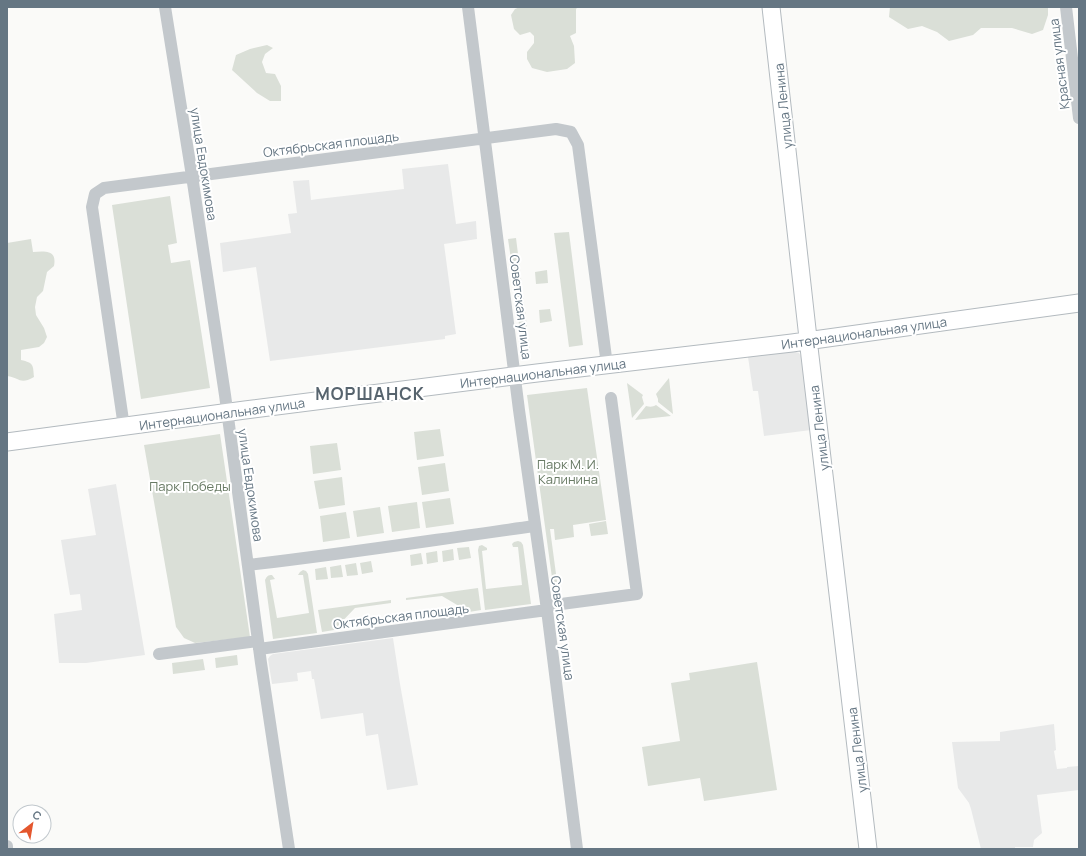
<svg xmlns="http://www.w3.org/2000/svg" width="1086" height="856" font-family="Manrope,sans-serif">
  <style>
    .built { fill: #e8e9e9 }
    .green { fill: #dadfd7 }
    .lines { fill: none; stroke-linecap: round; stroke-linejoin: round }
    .secondary-casing { stroke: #b3babf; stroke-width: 19 }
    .street { stroke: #c3c8cc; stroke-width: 12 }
    .secondary { stroke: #fff; stroke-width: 17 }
    .labels { text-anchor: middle; stroke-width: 4; stroke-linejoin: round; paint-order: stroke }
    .street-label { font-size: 13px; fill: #657683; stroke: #fff }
    .park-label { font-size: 13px; fill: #687a64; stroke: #fff }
    .district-label { font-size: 17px; font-weight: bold; letter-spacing: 1px; fill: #57646e; stroke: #fff }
  </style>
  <rect width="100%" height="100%" fill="#fafaf8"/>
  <!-- built -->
  <path class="built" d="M 448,164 L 456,224 L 476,221 L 477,239 L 444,244 L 456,334 L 445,336 L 445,339 L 270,361 L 256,267 L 223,272 L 220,243 L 291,233 L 288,214 L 297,213 L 293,181 L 309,180 L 311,200 L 318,199 L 404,189 L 402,169 Z
    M 793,351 L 799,353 L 802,358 L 811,430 L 764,436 L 758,391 L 753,391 L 748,357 Z
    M 116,484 L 145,655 L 86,663 L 59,663 L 54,614 L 82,610 L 80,594 L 70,595 L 61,540 L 96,535 L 88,489 Z
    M 393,638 L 400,684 L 418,785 L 387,790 L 378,734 L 366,736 L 363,713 L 321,719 L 314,679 L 312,679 L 311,671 L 297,673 L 298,681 L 272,684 L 268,659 L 270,656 L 273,654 Z
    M 1054,724 L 1056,750 L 1054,751 L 1057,769 L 1067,768 L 1067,767 L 1079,766 L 1079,790 L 1037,795 L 1042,833 L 1034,840 L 1033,847 L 1015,847 L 1015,849 L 981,849 L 971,809 L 969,803 L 958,788 L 952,742 L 1000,741 L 1000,732 Z"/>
  <!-- green -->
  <path class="green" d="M 520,7 L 578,7 L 576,9 L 576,33 L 570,36 L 574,46 L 575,63 L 567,69 L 547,72 L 532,68 L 527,59 L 527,52 L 534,43 L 534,36 L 530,32 L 520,35 L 514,29 L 511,15 L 515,9 Z
    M 890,7 L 1048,7 L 1048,15 L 1043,30 L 1032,34 L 1012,28 L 981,28 L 973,35 L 949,41 L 937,32 L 922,26 L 908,29 L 889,17 Z
    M 267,45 L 273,48 L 265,54 L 262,62 L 266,73 L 275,74 L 281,86 L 281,101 L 270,101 L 257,93 L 232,70 L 236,55 L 250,49 Z
    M 170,196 L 177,243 L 168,245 L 171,263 L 190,260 L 210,388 L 141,399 L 112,205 Z
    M 569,232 L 583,345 L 569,347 L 554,233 Z
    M 516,238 L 522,286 L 515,287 L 508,239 Z
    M 31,239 L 33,252 C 46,251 57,250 54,266 L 47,272 L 43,291 L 37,297 L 35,307 L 36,315 L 44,328 L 47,337 L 44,343 L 39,347 L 21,350 L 21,360 C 34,363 33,365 34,377 C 20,385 20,378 7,376 L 7,342 L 8,340 L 7,336 L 7,243 Z
    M 547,270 L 548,283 L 536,284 L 535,272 Z
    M 523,294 L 530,352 L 523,353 L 515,295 Z
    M 550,309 L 552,321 L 540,323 L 539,310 Z
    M 669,378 L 673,414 L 658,402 L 658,399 L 656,394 Z
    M 627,383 L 643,395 L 642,397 L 644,404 L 632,418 Z
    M 587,388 L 606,520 L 573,525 L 574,537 L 555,540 L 554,529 L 550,529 L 558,589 L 553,585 L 527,395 Z
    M 656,405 L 671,416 L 635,420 L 646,406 C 650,407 653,407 656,405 Z
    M 440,429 L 444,456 L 417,460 L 414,432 Z
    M 220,434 L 250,637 L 195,643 L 184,638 L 179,631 L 176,627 L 144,445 Z
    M 337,443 L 341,470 L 313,474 L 310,446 Z
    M 445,463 L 449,491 L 422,495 L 418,467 Z
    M 342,477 L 345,505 L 319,509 L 314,481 Z
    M 450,498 L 454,524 L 426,528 L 422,502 Z
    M 417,502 L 420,528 L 392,532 L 388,506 Z
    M 380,507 L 384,533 L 357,537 L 353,511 Z
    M 346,512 L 350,538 L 323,542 L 320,516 Z
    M 606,521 L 608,534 L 591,536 L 589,524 Z
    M 518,541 L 521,542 L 523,545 L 531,604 L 485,610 L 478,550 L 479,546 L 482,545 L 487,548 L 487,550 L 482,551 L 486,589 L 522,585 L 518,547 L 513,547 L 512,544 L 514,542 Z
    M 469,547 L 471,558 L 459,560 L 457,548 Z
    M 453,549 L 454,560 L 443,562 L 442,551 Z
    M 437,551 L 438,562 L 427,564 L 426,553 Z
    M 421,553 L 423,564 L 411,566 L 410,555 Z
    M 371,561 L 373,572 L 362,574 L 360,563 Z
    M 356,563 L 358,575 L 347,576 L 345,565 Z
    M 341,565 L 343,577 L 331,578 L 330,567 Z
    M 326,567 L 328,579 L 316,580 L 315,569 Z
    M 303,570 L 306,571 L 308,574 L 317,633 L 273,639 L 265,580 C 267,576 268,575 272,575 L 275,579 L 270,580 L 277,618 L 309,613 L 303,575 L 298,575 L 300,572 Z
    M 478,588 L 481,610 L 469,612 L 442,596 L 406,600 L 406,598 Z
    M 391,600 L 391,603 L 355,608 L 334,630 L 322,632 L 318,610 Z
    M 237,655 L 238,665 L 216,668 L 215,658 Z
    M 203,659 L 205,670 L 173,674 L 172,663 Z
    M 757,662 L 777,790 L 704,801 L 700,778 L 648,786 L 642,747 L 680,741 L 671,683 L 690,680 L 689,673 Z"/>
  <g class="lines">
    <defs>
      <path id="secondary" d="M 771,7 L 810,356 L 868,849
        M 7,442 L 245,410 L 537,373 L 792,343 L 1079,303"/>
    </defs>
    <!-- secondary casing -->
    <use href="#secondary" class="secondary-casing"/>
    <!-- street -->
    <path class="street" d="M 165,7 L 192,176 L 225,395 L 261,663 L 289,849
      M 468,7 L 519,410 L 547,610 L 577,849
      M 1066,7 L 1079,118
      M 124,427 L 92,207 L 95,194 L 104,188 L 556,129 L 571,132 L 578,145 L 607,365
      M 248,565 C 344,554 439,539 535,526
      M 546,606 L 637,594 L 611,398
      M 259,649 L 547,610
      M 159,654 L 258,641
      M 7,846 L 7,849"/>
    <!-- secondary -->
    <use href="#secondary" class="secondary"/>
  </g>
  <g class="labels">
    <!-- street labels -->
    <g class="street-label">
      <text transform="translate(1059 64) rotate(-97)" y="5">Красная улица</text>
      <text transform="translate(783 106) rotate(-96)" y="5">улица Ленина</text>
      <text transform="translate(331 144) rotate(-7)" y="5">Октябрьская площадь</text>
      <text transform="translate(204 164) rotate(81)" y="5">улица Евдокимова</text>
      <text transform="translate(521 307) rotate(83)" y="5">Советская улица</text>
      <text transform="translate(864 333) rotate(-8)" y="5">Интернациональная улица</text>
      <text transform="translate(543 373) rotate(-7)" y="5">Интернациональная улица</text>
      <text transform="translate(222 414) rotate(-8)" y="5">Интернациональная улица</text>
      <text transform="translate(819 428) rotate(-97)" y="5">улица Ленина</text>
      <text transform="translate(251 485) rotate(82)" y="5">улица Евдокимова</text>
      <text transform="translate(401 616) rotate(-7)" y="5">Октябрьская площадь</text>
      <text transform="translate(563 628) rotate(82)" y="5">Советская улица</text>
      <text transform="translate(857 750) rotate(-97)" y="5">улица Ленина</text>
    </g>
    <!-- park labels -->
    <g class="park-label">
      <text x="568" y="469">Парк М. И.<tspan x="568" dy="15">Калинина</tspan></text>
      <text x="190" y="491">Парк Победы</text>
    </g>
    <!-- district labels -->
    <g class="district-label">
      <text x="370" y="400">МОРШАНСК</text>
    </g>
  </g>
  <!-- border -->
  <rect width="1086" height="856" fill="none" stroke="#657683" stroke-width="16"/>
  <!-- north arrow -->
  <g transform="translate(32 824) rotate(31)"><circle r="19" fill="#ffffff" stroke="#c1c8cd"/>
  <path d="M0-3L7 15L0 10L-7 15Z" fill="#e4572e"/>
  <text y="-6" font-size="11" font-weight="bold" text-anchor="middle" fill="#657683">С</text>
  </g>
</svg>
